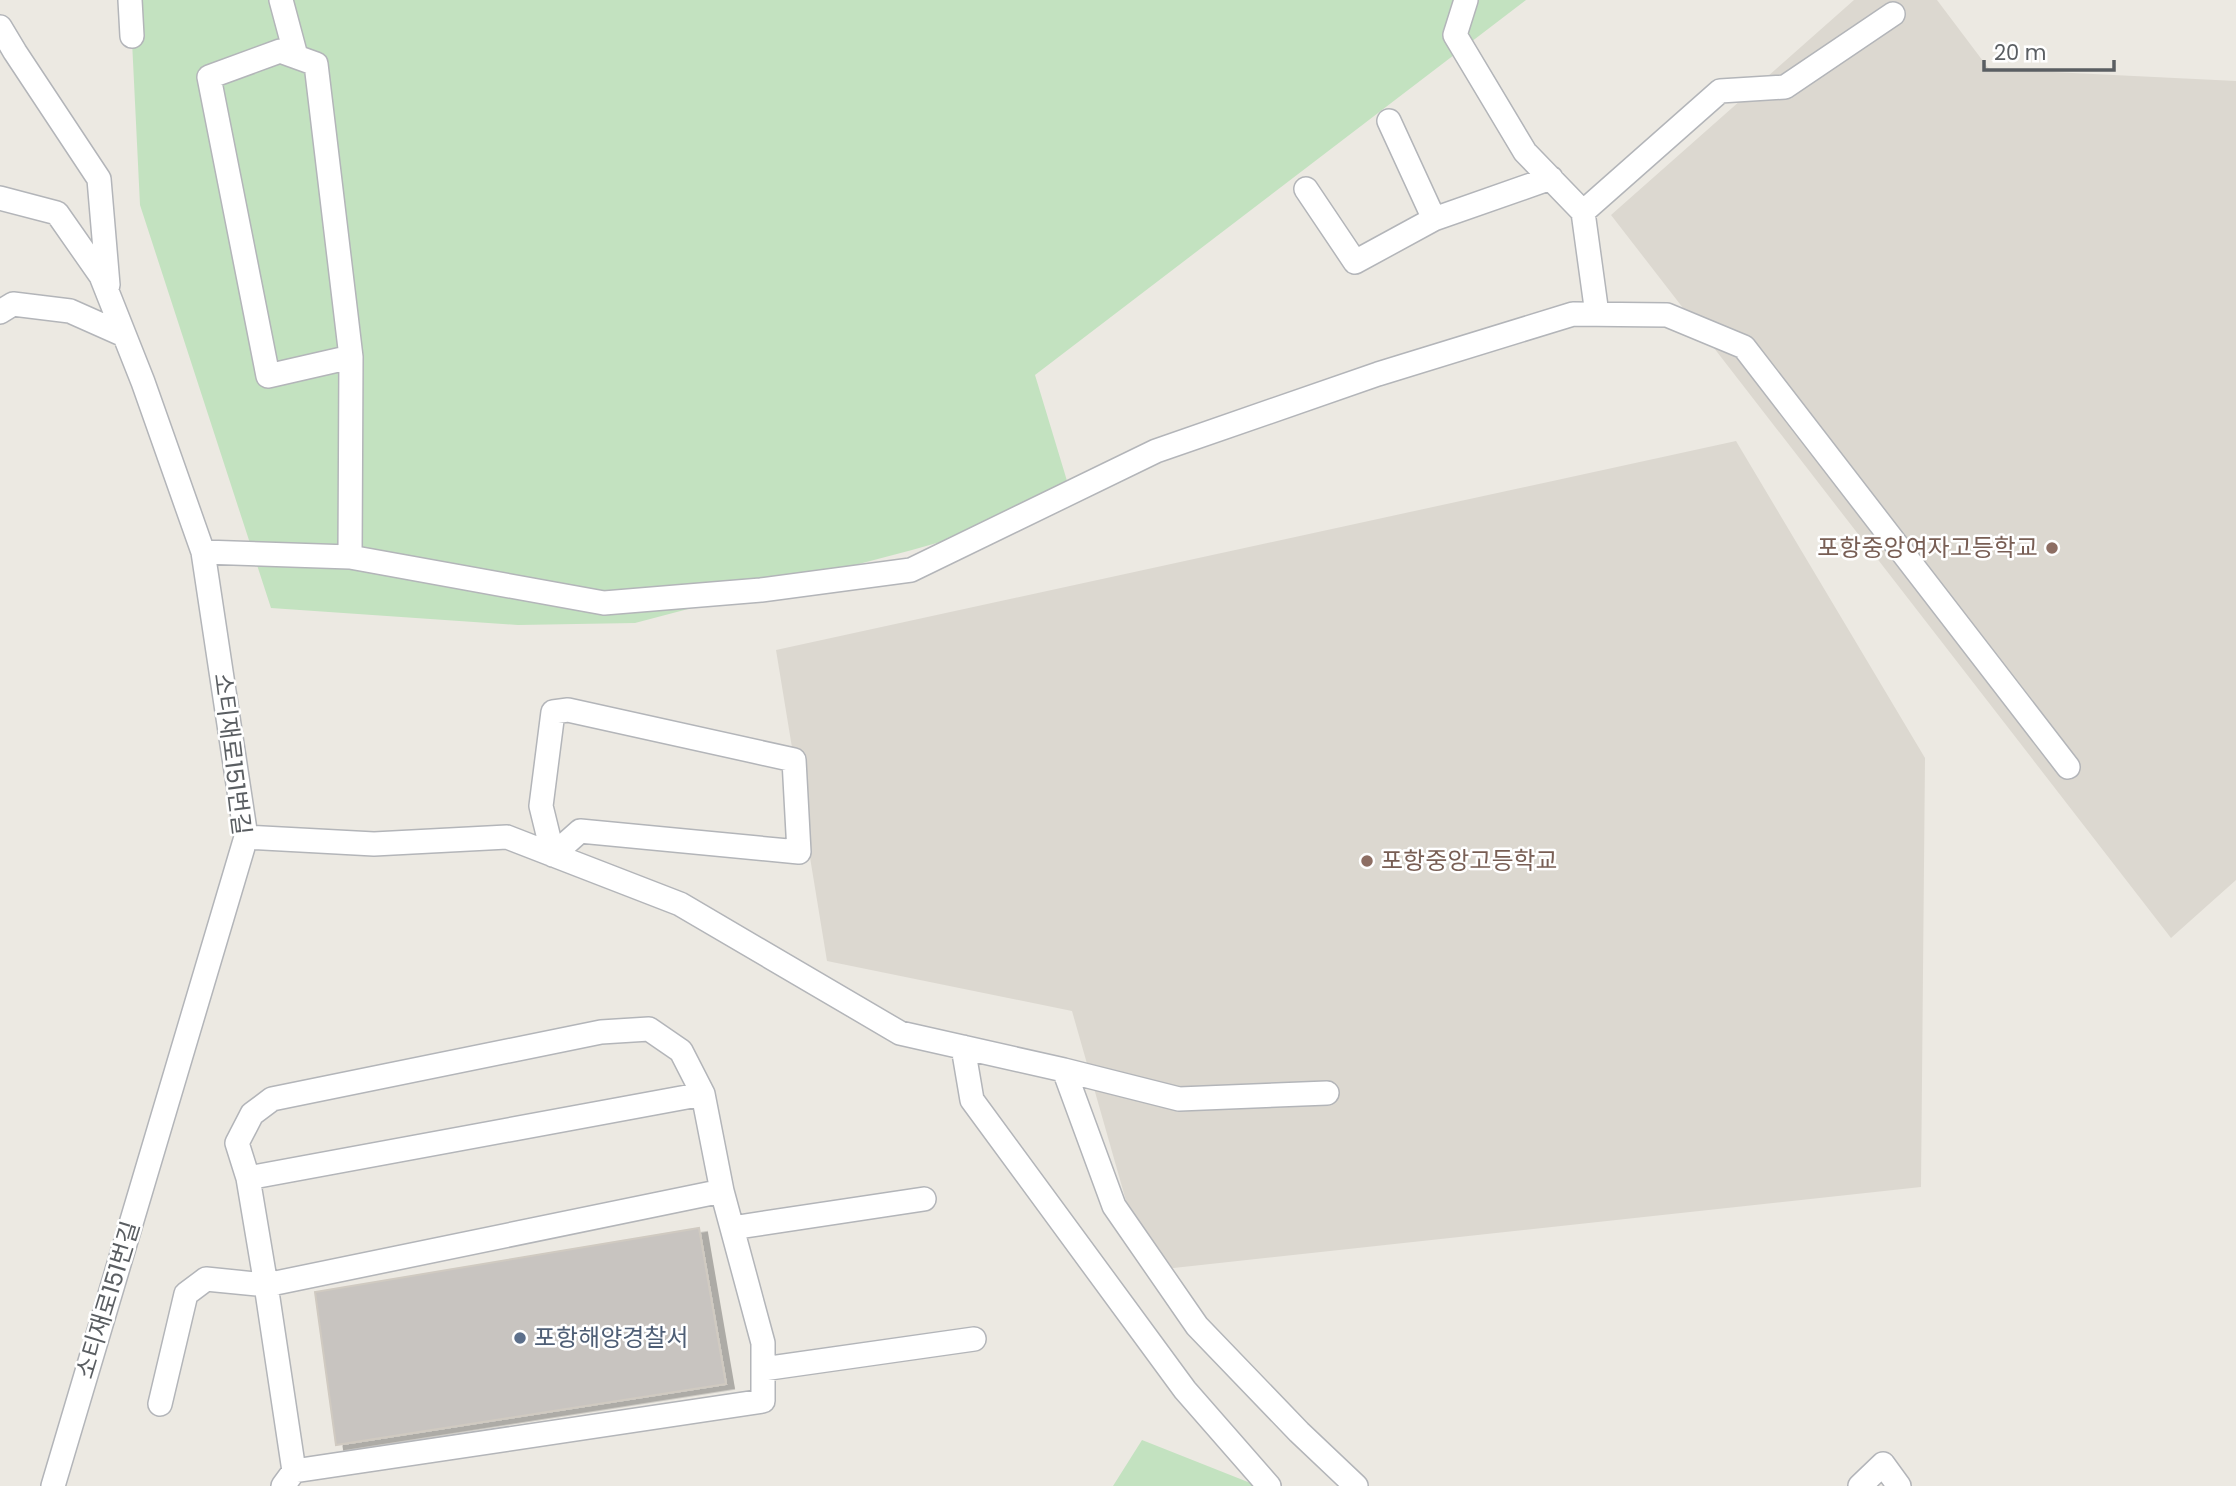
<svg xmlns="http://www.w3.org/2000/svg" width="2236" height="1486" font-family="Poppins,'Noto Sans KR',sans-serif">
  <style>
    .education { fill: #dcd8d0 }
    .green { fill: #c3e2c0 }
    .building { fill: #c8c4c0; stroke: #d0cac1; stroke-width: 2; filter: url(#shadow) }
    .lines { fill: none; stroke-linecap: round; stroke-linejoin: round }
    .service-casing { stroke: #b3b5b9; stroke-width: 26 }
    .service { stroke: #fff; stroke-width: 23 }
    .education-dot { fill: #8d6e63; stroke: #fff; stroke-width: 2.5 }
    .service-dot { fill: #5c6f8a; stroke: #fff; stroke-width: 2.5 }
    .labels { text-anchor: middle; stroke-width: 5; stroke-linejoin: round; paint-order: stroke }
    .education-label { font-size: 24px; fill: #785e54; stroke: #fff; text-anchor: end }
    .street-label { font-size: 24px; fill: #5a5e62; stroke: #fff }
    .service-label { font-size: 24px; fill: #4e5e75; stroke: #fff; text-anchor: start }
  </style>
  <defs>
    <filter id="shadow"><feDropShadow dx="8" dy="4.5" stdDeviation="0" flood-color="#0004"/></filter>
  </defs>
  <rect width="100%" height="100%" fill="#ece9e2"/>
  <!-- education -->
  <path class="education" d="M 1854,0 L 1937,0 L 1989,69 L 2236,81 L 2236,880 L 2171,938 L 1611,215 Z
    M 1736,441 L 1925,758 L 1921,1187 L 1146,1271 L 1072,1011 L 827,961 L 776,650 Z"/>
  <!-- green -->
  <path class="green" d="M 130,0 L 1526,0 L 1035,375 L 1074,504 L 912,550 L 635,623 L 518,625 L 271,608 L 140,205 Z
    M 1142,1440 L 1258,1486 L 1113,1486 Z"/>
  <!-- building -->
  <path class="building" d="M 699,1228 L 726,1384 L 336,1445 L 315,1292 Z"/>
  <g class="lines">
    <defs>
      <path id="service" d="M 130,0 L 132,36
        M 281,0 L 296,56
        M 1466,0 L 1455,35 L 1525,152 L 1583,212
        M 0,27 L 15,52 L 99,179 L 108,285
        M 1389,121 L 1434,219 L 1551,178
        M 1306,189 L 1355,262 L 1434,219
        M 0,198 L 57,213 L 101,276 L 143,382 L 203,552 L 246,837 L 53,1486
        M 0,312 L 13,304 L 70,311 L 124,335
        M 1597,314 L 1583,212 L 1720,91 L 1785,87 L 1893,14
        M 203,552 L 350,557 L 351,357 L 316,64 L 280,51 L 209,77 L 268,376 L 351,357
        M 350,557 L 604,603 L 761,590 L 911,570 L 1156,451 L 1378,374 L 1573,314 L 1667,315 L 1744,347 L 2068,767
        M 568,710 L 794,760 L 799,852 L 580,831 L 553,855 L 541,806 L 553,712 Z
        M 246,837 L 374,844 L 507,837 L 680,904 L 900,1033 L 1064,1070 L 1179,1099 L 1327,1093
        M 963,1047 L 972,1100 L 1185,1390 L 1269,1486
        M 1064,1070 L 1114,1206 L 1197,1326 L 1299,1432 L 1356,1486
        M 703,1094 L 722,1191 L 266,1285 L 248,1178 Z
        M 248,1178 L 237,1143 L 252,1114 L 272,1099 L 601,1032 L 649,1029 L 681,1051 L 703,1094
        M 732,1228 L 924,1199
        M 763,1369 L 974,1339
        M 160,1404 L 186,1294 L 206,1279 L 266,1285 L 294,1471 L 283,1486
        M 294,1471 L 763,1401 L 763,1343 L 722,1191
        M 1860,1486 L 1883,1464 L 1899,1486"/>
    </defs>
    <!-- service casing -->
    <use href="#service" class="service-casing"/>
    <!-- service -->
    <use href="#service" class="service"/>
  </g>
  <!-- markers -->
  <g class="education-dot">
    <circle cx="2052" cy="548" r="7"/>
    <circle cx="1367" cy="861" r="7"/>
  </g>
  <circle class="service-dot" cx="520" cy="1338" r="7"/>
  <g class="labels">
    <!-- education labels -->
    <g class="education-label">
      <text x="2038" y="556">포항중앙여자고등학교</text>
      <text x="1381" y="869" text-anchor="start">포항중앙고등학교</text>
    </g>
    <!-- street labels -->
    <g class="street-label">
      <text transform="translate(232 754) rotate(83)" y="8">소티재로151번길</text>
      <text transform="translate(108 1300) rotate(-73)" y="8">소티재로151번길</text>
    </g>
    <!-- service labels -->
    <g class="service-label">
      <text x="534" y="1346">포항해양경찰서</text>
    </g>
  </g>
  <!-- scale -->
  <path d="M1984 60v10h130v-10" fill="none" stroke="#5a5e62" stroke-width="3.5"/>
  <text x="1994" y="60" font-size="21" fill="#5a5e62" stroke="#ffffff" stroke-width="5" paint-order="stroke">20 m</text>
</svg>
